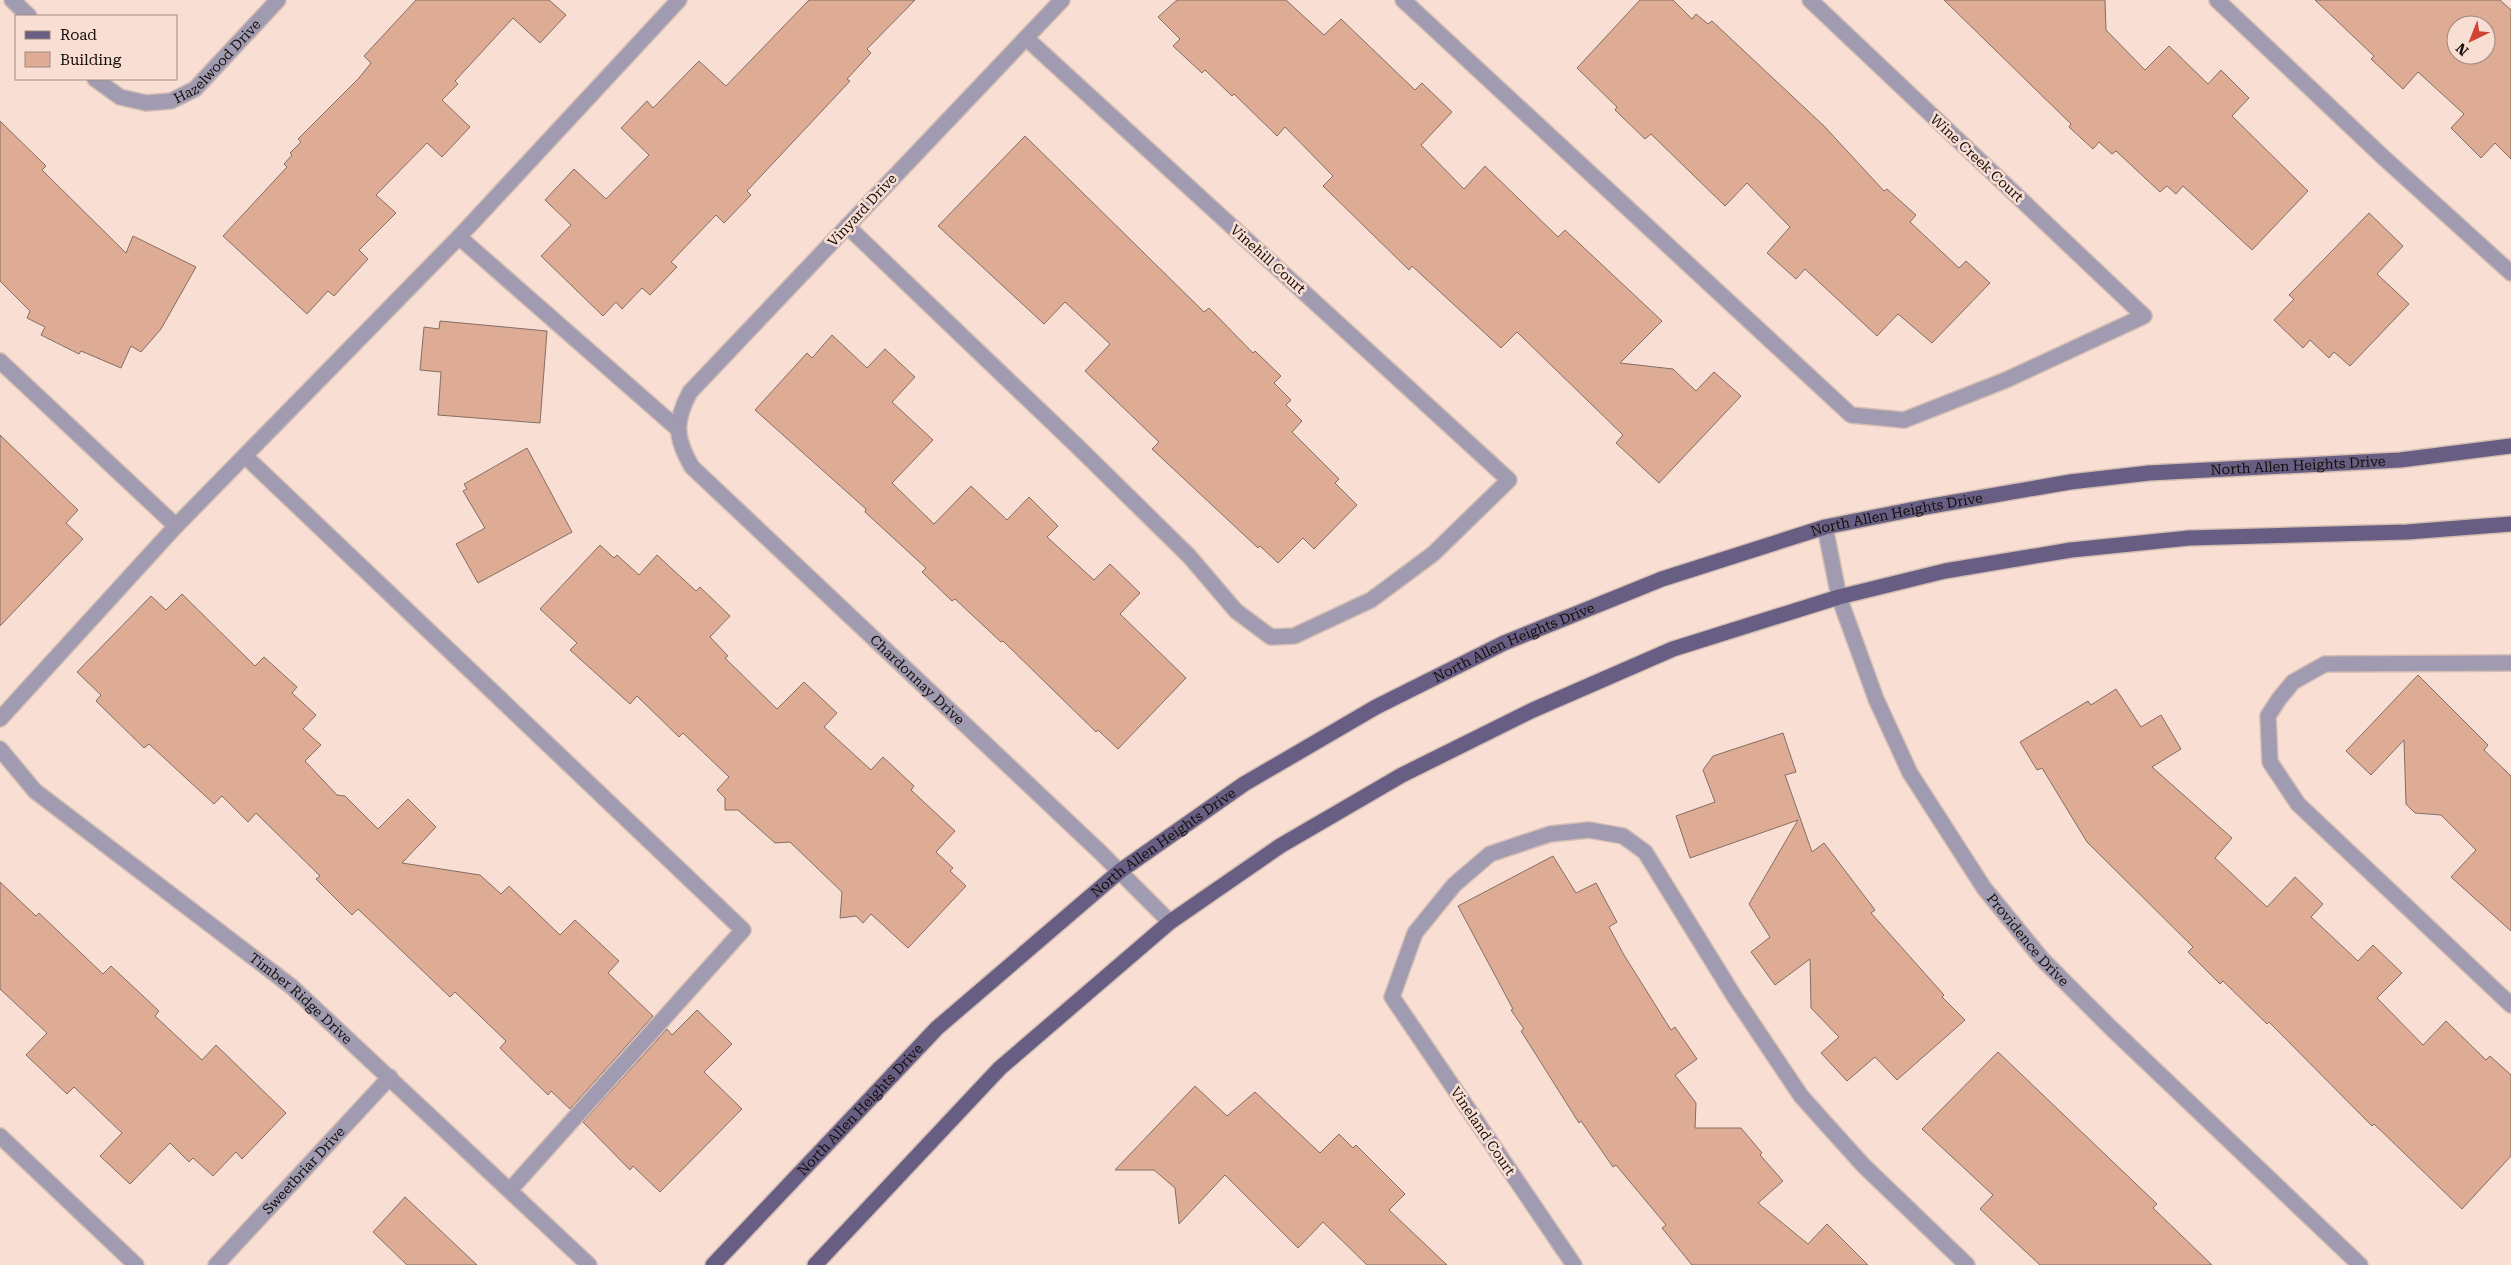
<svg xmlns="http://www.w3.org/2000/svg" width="2511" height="1265" font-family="'Roboto Serif',serif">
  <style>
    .building { fill: #deab94; stroke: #846e64; fill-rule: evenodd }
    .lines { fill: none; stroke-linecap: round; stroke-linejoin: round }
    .minor-casing { stroke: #d4bdb3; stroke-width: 18 }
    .major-casing { stroke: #d4bdb3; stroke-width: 18 }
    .minor { stroke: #a09bb0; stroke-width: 15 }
    .major { stroke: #685e83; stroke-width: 15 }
    .labels { text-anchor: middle; stroke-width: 5; stroke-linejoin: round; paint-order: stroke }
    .street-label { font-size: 14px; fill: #150d09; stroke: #f8ded3 }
  </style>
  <rect width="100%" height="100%" fill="#f8ded3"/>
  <!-- building -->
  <path class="building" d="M 416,0 L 549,0 L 566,15 L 540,43 L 513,18 L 455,81 L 458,84 L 442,100 L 470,127 L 442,157 L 427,143 L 376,195 L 396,213 L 359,250 L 368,259 L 334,296 L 328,291 L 307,314 L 223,236 L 287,167 L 284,164 L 292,155 L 290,153 L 301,142 L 298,139 L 359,78 L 371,63 L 364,56 Z
    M 809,0 L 915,0 L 867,49 L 871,53 L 847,79 L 850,81 L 747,191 L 751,195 L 724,223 L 716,215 L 671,262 L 677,267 L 650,295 L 642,288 L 622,309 L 616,302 L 603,316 L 541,256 L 571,225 L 545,200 L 574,169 L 606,199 L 649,155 L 621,128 L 647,101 L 653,108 L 699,61 L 726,86 Z
    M 1177,0 L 1286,0 L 1324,35 L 1341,19 L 1415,90 L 1422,83 L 1452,112 L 1421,145 L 1464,189 L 1485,166 L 1558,237 L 1565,230 L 1662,321 L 1620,363 L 1673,369 L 1696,391 L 1714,372 L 1741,396 L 1659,483 L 1616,443 L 1623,435 L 1517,332 L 1501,348 L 1412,266 L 1409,270 L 1323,186 L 1333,176 L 1285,127 L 1277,136 L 1234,94 L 1232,96 L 1205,70 L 1202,73 L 1173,46 L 1180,39 L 1158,17 Z
    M 1640,0 L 1673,0 L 1692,19 L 1696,14 L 1708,24 L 1712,21 L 1824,126 L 1884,191 L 1887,189 L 1916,215 L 1910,222 L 1959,268 L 1966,261 L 1990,283 L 1932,343 L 1898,314 L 1877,336 L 1805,269 L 1796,279 L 1767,253 L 1790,227 L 1747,183 L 1725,206 L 1651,134 L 1645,139 L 1615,110 L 1617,107 L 1577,68 Z
    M 1944,0 L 2105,0 L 2106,30 L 2145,70 L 2169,46 L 2208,84 L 2221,70 L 2249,98 L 2232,116 L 2308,191 L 2252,250 L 2183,186 L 2176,194 L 2167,186 L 2160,192 L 2116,151 L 2112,154 L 2099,142 L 2093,149 L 2069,127 L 2071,124 Z
    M 2315,0 L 2500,0 L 2511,10 L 2511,159 L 2495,143 L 2481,158 L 2451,128 L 2464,114 L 2418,72 L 2403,89 L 2371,59 L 2374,56 ZM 2456,25 L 2486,25 L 2486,55 L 2456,55 Z
    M 0,121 L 46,166 L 42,170 L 126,253 L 133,236 L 196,267 L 161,329 L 141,352 L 131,346 L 121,368 L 81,351 L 79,354 L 41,335 L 45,327 L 27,318 L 30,311 L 0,281 Z
    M 1025,136 L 1204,312 L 1209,308 L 1253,353 L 1255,351 L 1281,376 L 1274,383 L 1291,400 L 1286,405 L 1302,421 L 1292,432 L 1339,479 L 1335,483 L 1357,505 L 1314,549 L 1303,538 L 1278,563 L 1260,546 L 1258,548 L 1152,449 L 1159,442 L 1085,371 L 1110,344 L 1065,302 L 1044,324 L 938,226 Z
    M 2369,213 L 2403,246 L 2377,274 L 2409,304 L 2350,366 L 2334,352 L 2329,358 L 2310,340 L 2303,348 L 2274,320 L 2294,299 L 2289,295 Z
    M 440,321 L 547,331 L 540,423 L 438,415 L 441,372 L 420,370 L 424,327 L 439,329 Z
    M 832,335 L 867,368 L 885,349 L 915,377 L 892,402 L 933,440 L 892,483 L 934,524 L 971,486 L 1007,520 L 1029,497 L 1058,526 L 1047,537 L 1094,580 L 1110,564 L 1140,593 L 1120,614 L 1186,678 L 1118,749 L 1098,730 L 1096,732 L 1003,641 L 1001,642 L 955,599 L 952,601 L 922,572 L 926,568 L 865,512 L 866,509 L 755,410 L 807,353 L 812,358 Z
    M 0,435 L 78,510 L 66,523 L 83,539 L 0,626 Z
    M 527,448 L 572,532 L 478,583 L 456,544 L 485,528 L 463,491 L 467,489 L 464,484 Z
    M 600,545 L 614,558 L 617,555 L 639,575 L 657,555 L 696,591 L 700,587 L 730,616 L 710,637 L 728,656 L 725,658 L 777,709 L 804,682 L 837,713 L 824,727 L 871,770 L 883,757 L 914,786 L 911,790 L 955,831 L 936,852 L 953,868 L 950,871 L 966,886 L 908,948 L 871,914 L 863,923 L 856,916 L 840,918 L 842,892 L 790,842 L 775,843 L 738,810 L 725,810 L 725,798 L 717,790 L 729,777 L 683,733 L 679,737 L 637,696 L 630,704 L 570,650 L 577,643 L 540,609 Z
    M 182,594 L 255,666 L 264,657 L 297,687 L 292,693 L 316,715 L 303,729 L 321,745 L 305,761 L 337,795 L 345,796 L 378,829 L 408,799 L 436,827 L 402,863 L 480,875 L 501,894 L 509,886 L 560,935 L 575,920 L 619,961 L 608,973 L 653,1016 L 570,1109 L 551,1091 L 548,1095 L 500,1048 L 506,1041 L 455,992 L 450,997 L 358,909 L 352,915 L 316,879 L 320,876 L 256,813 L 248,822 L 222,796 L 214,804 L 149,744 L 144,748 L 96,701 L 101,695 L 77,672 L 151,596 L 166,610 Z
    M 2418,675 L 2488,745 L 2484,750 L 2511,776 L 2511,931 L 2451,877 L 2476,850 L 2441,815 L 2415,813 L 2406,804 L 2404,740 L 2371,775 L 2346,751 Z
    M 2116,689 L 2141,727 L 2161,715 L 2181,749 L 2152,767 L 2232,838 L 2215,858 L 2267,907 L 2295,877 L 2323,904 L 2311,917 L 2358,961 L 2373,945 L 2402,973 L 2377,998 L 2423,1045 L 2446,1021 L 2486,1060 L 2490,1056 L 2511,1075 L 2511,1156 L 2462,1209 L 2374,1124 L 2372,1126 L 2269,1022 L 2267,1024 L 2223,981 L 2220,984 L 2188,952 L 2193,947 L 2087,842 L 2042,768 L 2037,770 L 2020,742 L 2088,701 L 2091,705 Z
    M 1783,733 L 1796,772 L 1785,775 L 1812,852 L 1824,843 L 1875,910 L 1871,913 L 1944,995 L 1942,997 L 1965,1020 L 1897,1080 L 1875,1057 L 1847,1081 L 1821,1053 L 1839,1037 L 1811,1008 L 1810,959 L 1775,985 L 1751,952 L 1770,937 L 1749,904 L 1798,820 L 1690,858 L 1676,816 L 1715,802 L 1703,770 L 1713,756 Z
    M 1553,856 L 1576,893 L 1596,883 L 1617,922 L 1609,927 L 1624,955 L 1671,1030 L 1675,1027 L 1697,1059 L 1675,1075 L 1696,1103 L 1695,1128 L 1741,1128 L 1762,1153 L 1760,1155 L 1783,1181 L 1758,1203 L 1808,1244 L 1827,1224 L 1868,1265 L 1692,1265 L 1662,1228 L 1666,1225 L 1616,1165 L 1613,1167 L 1581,1121 L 1579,1123 L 1521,1031 L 1524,1029 L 1511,1010 L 1513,1009 L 1458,906 Z
    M 0,882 L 36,916 L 39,913 L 103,974 L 111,966 L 159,1011 L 155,1016 L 202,1060 L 216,1045 L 286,1113 L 242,1159 L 236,1152 L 213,1176 L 193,1158 L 189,1162 L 170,1143 L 130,1184 L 100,1156 L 122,1133 L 74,1087 L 67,1094 L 26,1055 L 47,1033 L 0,989 Z
    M 697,1010 L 732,1044 L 704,1072 L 742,1109 L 660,1192 L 633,1166 L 630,1170 L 583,1122 L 667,1029 L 672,1035 Z
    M 1998,1052 L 2157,1204 L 2153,1208 L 2212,1265 L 2040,1265 L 1980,1209 L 1993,1195 L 1922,1129 Z
    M 1195,1086 L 1227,1116 L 1255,1092 L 1320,1153 L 1339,1134 L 1353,1148 L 1356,1145 L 1405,1194 L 1389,1210 L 1447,1265 L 1367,1265 L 1323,1222 L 1298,1248 L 1225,1175 L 1179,1224 L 1175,1188 L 1154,1170 L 1115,1170 Z
    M 405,1197 L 477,1265 L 407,1265 L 373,1232 Z"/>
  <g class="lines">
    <defs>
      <g id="minor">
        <path d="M 12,0 L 29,16"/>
        <path id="s1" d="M 1062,0 L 690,392 C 674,422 675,438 692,467 L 1100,852 L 1170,922"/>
        <path d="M 1403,0 L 1851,415 L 1904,420 L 2006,380 L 2144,316 L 1810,0"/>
        <path d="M 2217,0 L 2383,157 L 2511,273"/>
        <path id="s2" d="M 95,79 L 120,97 L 146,103 L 171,101 L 195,89 L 278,0"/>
        <path d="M 847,226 L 1076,445 L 1189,556 L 1236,611 L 1271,637 L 1294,636 L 1371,600 L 1433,554 L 1509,480 L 1026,38"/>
        <path d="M 459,237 L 679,0"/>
        <path d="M 0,361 L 176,526 L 0,719"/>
        <path d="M 245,456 L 743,930 L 510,1190"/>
        <path d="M 176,526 L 459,237 L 678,429"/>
        <path id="s3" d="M 1825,527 L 1839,597 L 1876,699 L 1910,773 L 1984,888 L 2042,959 L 2110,1027 L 2360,1265"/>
        <path d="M 2511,663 L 2325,664 L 2293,682 L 2279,699 L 2268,716 L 2270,762 L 2298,804 L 2511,1005"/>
        <path id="s4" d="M 0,749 L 35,791 L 292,987 L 589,1265"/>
        <path d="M 0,1136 L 136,1265"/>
        <path id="s5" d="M 216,1265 L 390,1077"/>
        <path d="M 1574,1265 L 1392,997 L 1415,933 L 1454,885 L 1490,854 L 1550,834 L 1589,830 L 1623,836 L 1645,852 L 1734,996 L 1801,1096 L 1863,1165 L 1967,1265"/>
      </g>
      <g id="major">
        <path id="s6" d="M 713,1265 L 937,1028 L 1120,871 L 1244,784 L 1376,707 L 1504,643 L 1662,579 L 1825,527 L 1920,508 L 2070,482 L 2149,473 L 2400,460 L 2511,446"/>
        <path d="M 815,1265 L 1000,1068 L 1170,922 L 1280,846 L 1402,775 L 1533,710 L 1673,649 L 1839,597 L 1945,571 L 2071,550 L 2189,538 L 2407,532 L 2511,524"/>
      </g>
    </defs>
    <!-- minor casing -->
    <use href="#minor" class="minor-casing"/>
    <!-- major casing -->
    <use href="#major" class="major-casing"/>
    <!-- minor -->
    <use href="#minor" class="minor"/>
    <!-- major -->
    <use href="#major" class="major"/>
  </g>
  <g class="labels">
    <!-- street labels -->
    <g class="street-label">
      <text dy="5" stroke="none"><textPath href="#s2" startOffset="144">Hazelwood Drive</textPath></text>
      <text transform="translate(1977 158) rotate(43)" y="5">Wine Creek Court</text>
      <text transform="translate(862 210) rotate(-47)" y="5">Vinyard Drive</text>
      <text transform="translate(1268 259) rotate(42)" y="5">Vinehill Court</text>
      <text dy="5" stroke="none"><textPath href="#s6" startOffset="1834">North Allen Heights Drive</textPath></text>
      <text dy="5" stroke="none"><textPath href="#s6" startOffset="1429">North Allen Heights Drive</textPath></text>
      <text dy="5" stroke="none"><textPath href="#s6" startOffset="1024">North Allen Heights Drive</textPath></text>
      <text dy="5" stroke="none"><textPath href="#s1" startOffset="930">Chardonnay Drive</textPath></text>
      <text dy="5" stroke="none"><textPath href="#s6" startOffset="619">North Allen Heights Drive</textPath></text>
      <text dy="5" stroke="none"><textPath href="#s3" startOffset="466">Providence Drive</textPath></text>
      <text dy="5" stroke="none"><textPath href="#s4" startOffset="392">Timber Ridge Drive</textPath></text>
      <text dy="5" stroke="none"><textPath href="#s6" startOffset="214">North Allen Heights Drive</textPath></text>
      <text transform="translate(1483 1131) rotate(56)" y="5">Vineland Court</text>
      <text dy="5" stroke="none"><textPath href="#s5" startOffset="129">Sweetbriar Drive</textPath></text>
    </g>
  </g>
  <!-- legend -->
  <rect x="15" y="15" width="162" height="65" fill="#f8ded3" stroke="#9d8a82"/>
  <rect x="25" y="31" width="25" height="8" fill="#685e83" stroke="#9d8a82"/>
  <text x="60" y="40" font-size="15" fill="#150d09">Road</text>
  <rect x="25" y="52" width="25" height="15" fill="#deab94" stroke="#9d8a82"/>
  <text x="60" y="65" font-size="15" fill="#150d09">Building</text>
  <!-- north arrow -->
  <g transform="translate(2471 40) rotate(223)"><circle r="24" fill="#f8ded3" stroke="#9d8a82"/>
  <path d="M0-4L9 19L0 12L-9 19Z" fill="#d14433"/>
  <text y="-8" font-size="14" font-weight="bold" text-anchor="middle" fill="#150d09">N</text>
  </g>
</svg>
